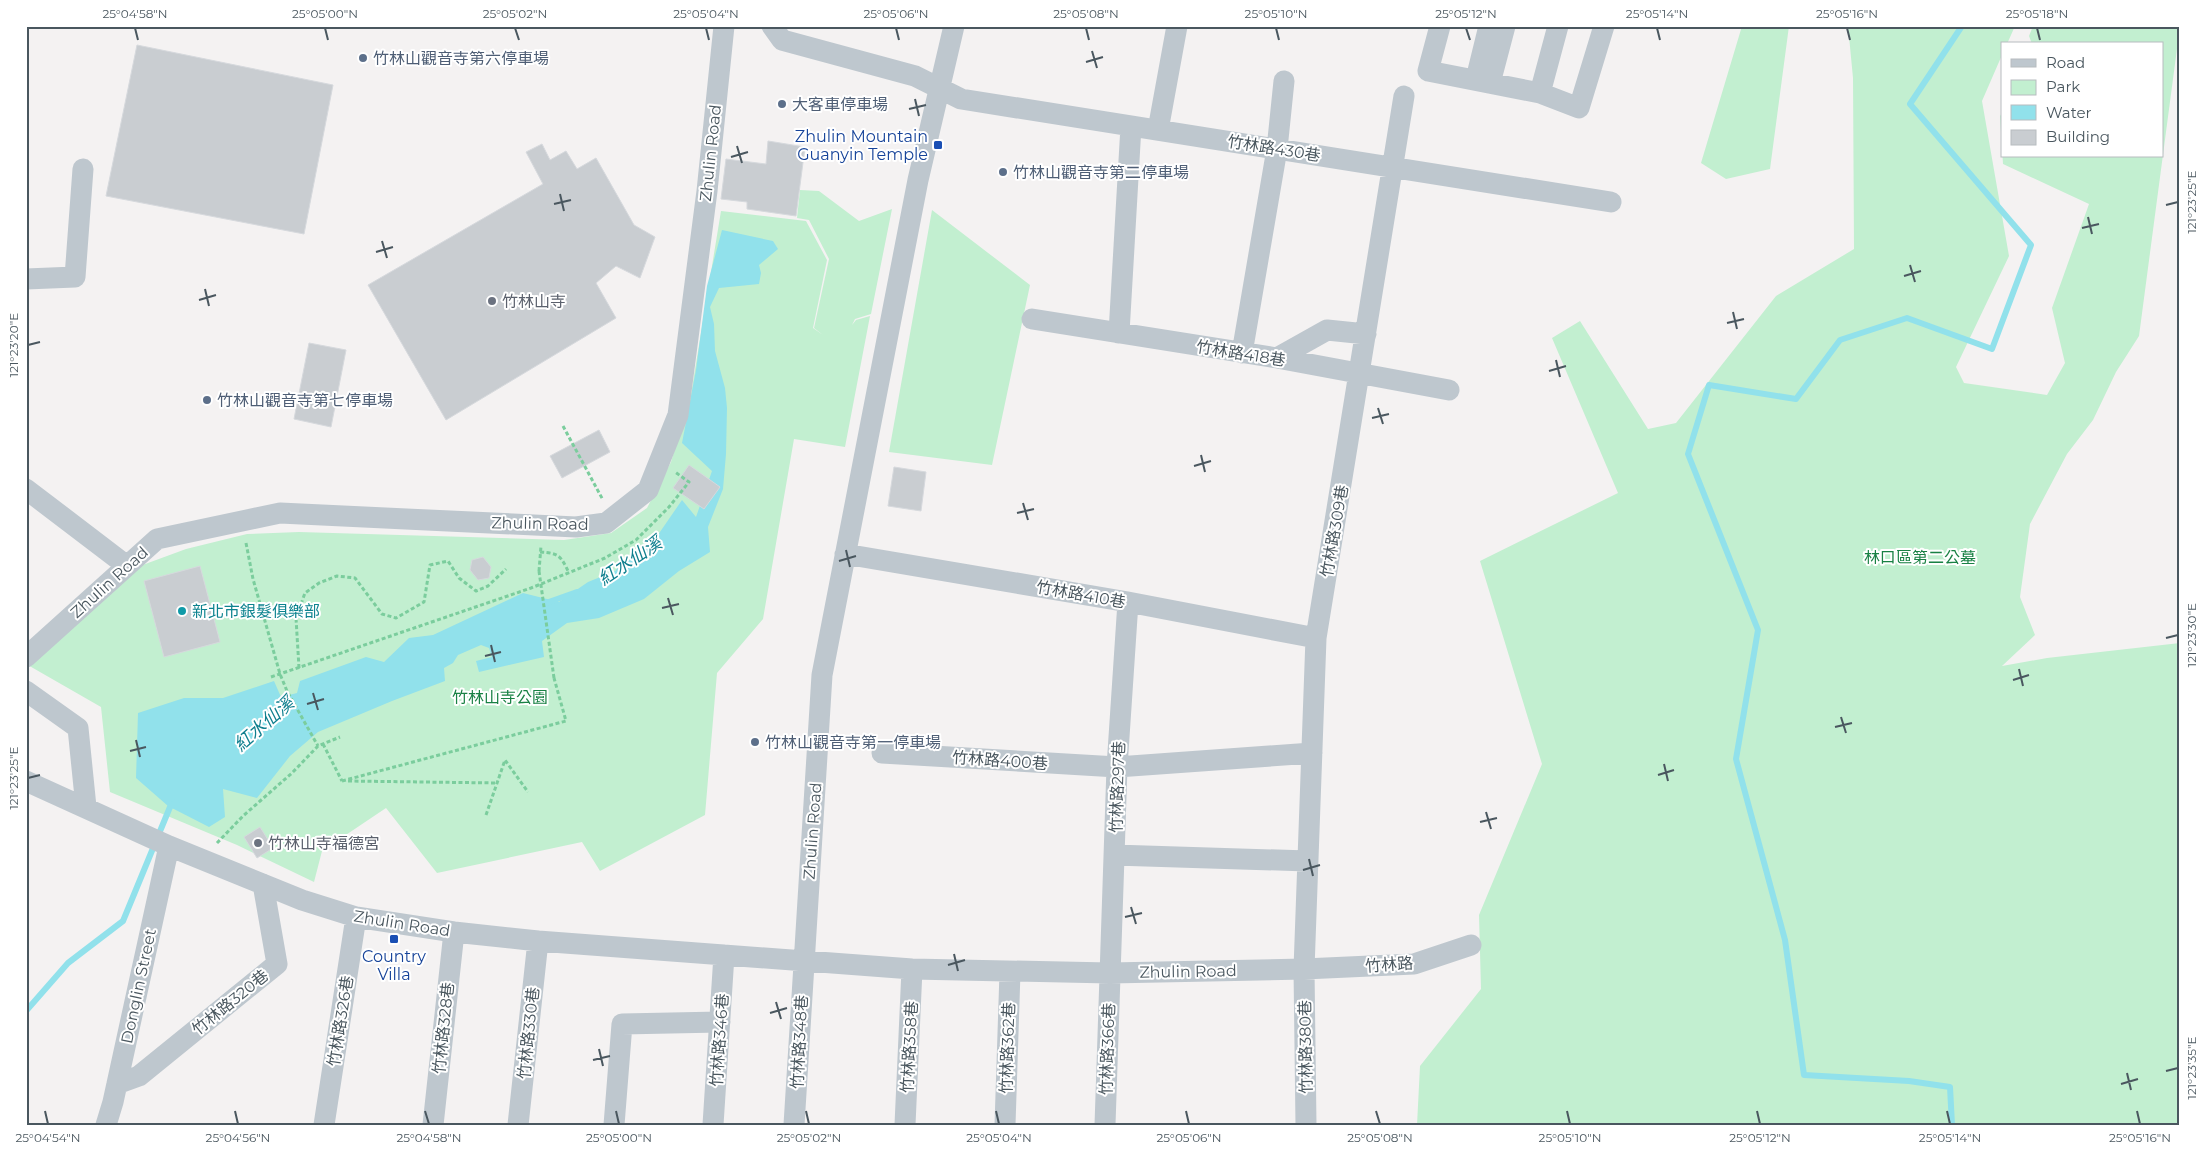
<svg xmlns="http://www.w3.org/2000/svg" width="2206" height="1151" font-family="Montserrat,'Noto Sans TC',sans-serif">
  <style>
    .green { fill: #c2efd0 }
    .water { fill: #91e1eb }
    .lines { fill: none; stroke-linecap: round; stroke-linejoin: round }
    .stream { stroke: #91e1eb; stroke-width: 6 }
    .building { fill: #c9cdd1; stroke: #d6d9dd }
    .path { stroke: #7bcd9d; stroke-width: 3; stroke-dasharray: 4 2.5; stroke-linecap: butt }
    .minor { stroke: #bec7ce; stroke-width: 21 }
    .path-bridge { stroke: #7bcd9d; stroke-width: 3; stroke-dasharray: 4 2.5; stroke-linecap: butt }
    .ticks { fill: none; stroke: #4a575f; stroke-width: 2 }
    .service-dot { fill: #5c6f8a; stroke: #fff; stroke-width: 2 }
    .transit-dot { fill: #1a4fb4; stroke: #fff; stroke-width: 2 }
    .worship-dot { fill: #6b7280; stroke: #fff; stroke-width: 2 }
    .culture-dot { fill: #0f9aa8; stroke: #fff; stroke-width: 2 }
    .labels { text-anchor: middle; stroke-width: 4; stroke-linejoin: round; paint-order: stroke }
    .service-label { font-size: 16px; fill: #4e5e75; stroke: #fff; text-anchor: start }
    .transit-label { font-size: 16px; fill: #164399; stroke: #fff; text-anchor: end }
    .street-label { font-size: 16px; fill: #4a575f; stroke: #fff }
    .worship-label { font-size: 16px; fill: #5b616d; stroke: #fff; text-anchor: start }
    .park-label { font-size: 16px; fill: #198144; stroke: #fff }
    .culture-label { font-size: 16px; fill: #0d838f; stroke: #fff; text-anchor: start }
    .water-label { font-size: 18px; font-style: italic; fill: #0f7f8e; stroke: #fff }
    .neatline { fill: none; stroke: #4a575f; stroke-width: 2 }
    .ticks-label { font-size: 12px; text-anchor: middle; fill: #4a575f }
  </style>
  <rect width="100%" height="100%" fill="#f4f2f2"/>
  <!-- green -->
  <path class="green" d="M 1742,26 L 1789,26 L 1770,169 L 1726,179 L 1701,163 Z
    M 1848,26 L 2015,26 L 2007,44 L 2002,44 L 2002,55 L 1982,101 L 2009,256 L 1956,367 L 1964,383 L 2047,395 L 2065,363 L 2052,308 L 2089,204 L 2003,164 L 2000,116 L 2002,113 L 2002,156 L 2162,156 L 2162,44 L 2032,44 L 2029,36 L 2033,26 L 2180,26 L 2139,336 L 2116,372 L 2093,420 L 2067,454 L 2030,524 L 2020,597 L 2035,635 L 2002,666 L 2047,658 L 2180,643 L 2180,1125 L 1417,1125 L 1420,1066 L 1481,989 L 1479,915 L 1542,764 L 1480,561 L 1618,493 L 1552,338 L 1580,321 L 1648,429 L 1676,423 L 1776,296 L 1854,249 L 1853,78 Z
    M 800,190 L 819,191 L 859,221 L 892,209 L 871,314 L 855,319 L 852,325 L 856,320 L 870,316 L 845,447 L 794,439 L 763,619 L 717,673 L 705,815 L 600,871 L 582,842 L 437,873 L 386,808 L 322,851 L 314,882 L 237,845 L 110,792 L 101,707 L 26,664 L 129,570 L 186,549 L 247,534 L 299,532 L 564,540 L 611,533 L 647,508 L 671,462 L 691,394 L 721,211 L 806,221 L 827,260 L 813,328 L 823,335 L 814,328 L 829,259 L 809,220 L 797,218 Z
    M 932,210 L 1030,285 L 992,465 L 889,452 Z"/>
  <!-- water -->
  <path class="water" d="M 722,230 L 773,241 L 778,249 L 759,265 L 761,273 L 759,284 L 719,288 L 710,307 L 714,324 L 715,351 L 725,388 L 727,408 L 726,454 L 723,489 L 708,527 L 710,552 L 679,571 L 644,599 L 599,618 L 567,623 L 542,641 L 544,657 L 479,672 L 476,661 L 492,657 L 489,648 L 481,645 L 458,655 L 453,663 L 444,668 L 445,681 L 392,701 L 318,732 L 290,756 L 257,798 L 223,789 L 225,817 L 209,827 L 168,806 L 136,778 L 138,713 L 184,698 L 223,698 L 274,681 L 281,697 L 297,693 L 300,681 L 366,657 L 384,662 L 409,638 L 433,635 L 523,593 L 559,602 L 588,582 L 640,561 L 682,500 L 696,517 L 712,471 L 682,443 L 696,370 L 707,286 Z"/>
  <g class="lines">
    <!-- stream -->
    <path class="stream" d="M 619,571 L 652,548
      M 546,603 L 577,592
      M 26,1011 L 68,963 L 123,921 L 170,807 L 176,802
      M 1952,1125 L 1950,1087 L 1909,1081 L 1804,1075 L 1785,940 L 1736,759 L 1758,630 L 1688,454 L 1709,385 L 1796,399 L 1840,340 L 1907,318 L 1992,349 L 2031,245 L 1910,104 L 1962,26"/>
  </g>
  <!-- building -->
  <path class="building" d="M 137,45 L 333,85 L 304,234 L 106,196 Z
    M 768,141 L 805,147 L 796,216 L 747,209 L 747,202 L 721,199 L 726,159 L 766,164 Z
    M 542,144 L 550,160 L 566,151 L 577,169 L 596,158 L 634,225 L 655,237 L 640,278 L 616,266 L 596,283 L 616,318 L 446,420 L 368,285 L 543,184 L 526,152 Z
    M 309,343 L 346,350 L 331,427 L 294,419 Z
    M 599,430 L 610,452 L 562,478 L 550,456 Z
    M 689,465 L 720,487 L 704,509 L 673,488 Z
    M 894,467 L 926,472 L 921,511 L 888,506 Z
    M 483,557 L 491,567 L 489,578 L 478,580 L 470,570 L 472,560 Z
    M 200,566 L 220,642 L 164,657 L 144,581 Z
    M 260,827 L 273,848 L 257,858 L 244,837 Z"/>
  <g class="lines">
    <!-- path -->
    <path class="path" d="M 563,426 L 603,500
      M 246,543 L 253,579 L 280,674 L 287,691 L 318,746
      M 540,552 C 559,553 561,556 569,573
      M 539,571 L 541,546
      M 299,668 L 296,618 L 305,593 L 319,583 L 337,576 L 355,578 L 382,614 L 396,618 L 424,602 L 430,565 L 448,561 L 459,578 L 476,591 L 488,586 L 506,569
      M 271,677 L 531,588 L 605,558 L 636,540 L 669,507 L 689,482 L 675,472
      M 323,744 L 342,781
      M 342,781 L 566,721 L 554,678
      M 348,781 L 498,783
      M 486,815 L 505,760 L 528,792
      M 217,843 L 243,816 L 292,773 L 318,746 L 340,737"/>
    <!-- minor -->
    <path class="minor" d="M 772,26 L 782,40 L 915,76 L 961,99 L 1611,202
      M 1440,26 L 1428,71 L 1540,93 L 1579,108 L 1604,26
      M 1477,75 L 1489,26
      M 1490,83 L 1505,26
      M 1540,93 L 1558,26
      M 1158,130 L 1177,26
      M 26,279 L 75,277 L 83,169
      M 1032,319 L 1277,358 L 1449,390
      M 1119,333 L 1131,126
      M 1242,353 L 1277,149 L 1284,81
      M 1277,358 L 1327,330 L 1366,334
      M 26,489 L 127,566
      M 845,554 L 1128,602 L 1316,638
      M 26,657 L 157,539 L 280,513 L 576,527 L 606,523 L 648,490 L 678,415 L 707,191 L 724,26
      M 26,691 L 78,728 L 86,807
      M 882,753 L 1117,767 L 1312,753
      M 26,781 L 169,846 L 302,900 L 356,917 L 454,932 L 538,941 L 912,969 L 1110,973 L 1304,969 L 1414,964 L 1471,945
      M 1114,855 L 1308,861
      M 117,1084 L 139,1076 L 277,964 L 263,884
      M 106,1125 L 113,1102 L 169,846
      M 324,1125 L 356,917
      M 433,1125 L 454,932
      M 518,1125 L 538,941
      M 614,1125 L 622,1024 L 720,1022
      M 713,1125 L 724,955
      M 794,1125 L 822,675 L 918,180 L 954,26
      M 905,1125 L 912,969
      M 1005,1125 L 1010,972
      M 1105,1125 L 1117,767 L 1128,602
      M 1306,1125 L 1304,969 L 1316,638 L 1404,96"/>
    <!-- path-bridge -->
    <path class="path-bridge" d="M 539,571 L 554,678"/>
  </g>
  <!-- ticks -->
  <path class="ticks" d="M 135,28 L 138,40M 325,28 L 328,40M 515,28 L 519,40M 706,28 L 709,40M 896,28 L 899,40M 1086,28 L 1089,40M 1276,28 L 1279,40M 1466,28 L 1470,40M 1657,28 L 1660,40M 1847,28 L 1850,40M 2037,28 L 2040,40M 1092,51 L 1097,68M 1086,62 L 1103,57M 915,99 L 919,116M 909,109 L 926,105M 737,146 L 742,163M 731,157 L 748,152M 560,194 L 564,211M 554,204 L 571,200M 2166,205 L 2178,202M 2088,217 L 2092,234M 2082,228 L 2099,224M 382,241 L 387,258M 376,252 L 393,247M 1910,265 L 1915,282M 1904,276 L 1921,271M 205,289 L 209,306M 199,300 L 216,295M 1733,312 L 1737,329M 1727,323 L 1744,319M 28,345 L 40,342M 1556,360 L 1560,377M 1549,371 L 1566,366M 1378,408 L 1383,424M 1372,418 L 1389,414M 1201,455 L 1205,472M 1194,466 L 1211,461M 1023,503 L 1028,520M 1017,513 L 1034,509M 846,550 L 850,567M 839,561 L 856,556M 668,598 L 673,615M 662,608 L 679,604M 2166,638 L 2178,635M 491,645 L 495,662M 485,656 L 501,652M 2019,669 L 2023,686M 2013,680 L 2029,675M 313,693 L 318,710M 307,704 L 324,699M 1841,717 L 1846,733M 1835,727 L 1852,723M 136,740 L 140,757M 130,751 L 146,747M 1664,764 L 1668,781M 1658,775 L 1674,770M 28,778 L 40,775M 1486,812 L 1491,829M 1480,822 L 1497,818M 1309,859 L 1313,876M 1303,870 L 1320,865M 1131,907 L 1136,924M 1125,917 L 1142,913M 954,954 L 958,971M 948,965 L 965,960M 776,1002 L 781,1019M 770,1013 L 787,1008M 599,1049 L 603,1066M 593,1060 L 610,1056M 2166,1071 L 2178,1068M 2127,1073 L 2131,1090M 2121,1084 L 2138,1079M 45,1111 L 48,1124M 235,1111 L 238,1124M 425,1111 L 429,1124M 616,1111 L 619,1124M 806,1111 L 809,1124M 996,1111 L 999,1124M 1186,1111 L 1189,1124M 1376,1111 L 1380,1124M 1567,1111 L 1570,1124M 1757,1111 L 1760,1124M 1947,1111 L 1950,1124M 2137,1111 L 2140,1124"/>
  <!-- markers -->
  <g class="service-dot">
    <circle cx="363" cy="58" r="5"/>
    <circle cx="782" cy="104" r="5"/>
    <circle cx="1003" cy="172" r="5"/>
    <circle cx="207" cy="400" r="5"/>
    <circle cx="755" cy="742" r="5"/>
  </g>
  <g class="transit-dot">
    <rect x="933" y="140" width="10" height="10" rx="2.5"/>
    <rect x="389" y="934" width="10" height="10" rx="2.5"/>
  </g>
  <g class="worship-dot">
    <circle cx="492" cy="301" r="5"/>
    <circle cx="258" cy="843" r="5"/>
  </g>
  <circle class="culture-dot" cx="182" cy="611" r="5"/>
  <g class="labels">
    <!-- service labels -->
    <g class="service-label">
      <text x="373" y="64">竹林山觀音寺第六停車場</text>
      <text x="792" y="110">大客車停車場</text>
      <text x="1013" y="178">竹林山觀音寺第二停車場</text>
      <text x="217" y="406">竹林山觀音寺第七停車場</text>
      <text x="765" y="748">竹林山觀音寺第一停車場</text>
    </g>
    <!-- transit labels -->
    <g class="transit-label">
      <text x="928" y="142">Zhulin Mountain<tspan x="928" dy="18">Guanyin Temple</tspan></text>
      <text x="394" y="962" text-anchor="middle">Country<tspan x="394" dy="18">Villa</tspan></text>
    </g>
    <!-- street labels -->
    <g class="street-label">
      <text transform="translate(1274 148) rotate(9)" y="6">竹林路430巷</text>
      <text transform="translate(710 153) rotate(-84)" y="6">Zhulin Road</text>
      <text transform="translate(1241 353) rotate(9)" y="6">竹林路418巷</text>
      <text transform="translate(540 523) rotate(1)" y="6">Zhulin Road</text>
      <text transform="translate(1334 531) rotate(-80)" y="6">竹林路309巷</text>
      <text transform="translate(109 582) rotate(-42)" y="6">Zhulin Road</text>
      <text transform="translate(1081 594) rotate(10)" y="6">竹林路410巷</text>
      <text transform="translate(1000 760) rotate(4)" y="6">竹林路400巷</text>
      <text transform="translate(1117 787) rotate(-88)" y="6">竹林路297巷</text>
      <text transform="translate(812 831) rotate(-86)" y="6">Zhulin Road</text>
      <text transform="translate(402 923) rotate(9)" y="6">Zhulin Road</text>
      <text transform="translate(1389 964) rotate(-4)" y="6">竹林路</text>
      <text transform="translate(1188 971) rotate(-1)" y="6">Zhulin Road</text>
      <text transform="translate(138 986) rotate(-78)" y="6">Donglin Street</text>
      <text transform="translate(230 1002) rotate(-39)" y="6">竹林路320巷</text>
      <text transform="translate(340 1021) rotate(-81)" y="6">竹林路326巷</text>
      <text transform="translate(443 1028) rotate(-84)" y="6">竹林路328巷</text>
      <text transform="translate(528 1033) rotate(-84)" y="6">竹林路330巷</text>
      <text transform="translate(719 1040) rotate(-86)" y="6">竹林路346巷</text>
      <text transform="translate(799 1042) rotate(-87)" y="6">竹林路348巷</text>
      <text transform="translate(909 1047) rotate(-87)" y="6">竹林路358巷</text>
      <text transform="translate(1305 1047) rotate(-91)" y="6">竹林路380巷</text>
      <text transform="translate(1007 1048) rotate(-88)" y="6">竹林路362巷</text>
      <text transform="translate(1107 1049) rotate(-88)" y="6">竹林路366巷</text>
    </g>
    <!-- worship labels -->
    <g class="worship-label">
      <text x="502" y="307">竹林山寺</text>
      <text x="268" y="849">竹林山寺福德宮</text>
    </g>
    <!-- park labels -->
    <g class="park-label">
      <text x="1920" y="563">林口區第二公墓</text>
      <text x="500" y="703">竹林山寺公園</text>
    </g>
    <!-- culture labels -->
    <g class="culture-label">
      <text x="192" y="617">新北市銀髮俱樂部</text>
    </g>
    <!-- water labels -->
    <g class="water-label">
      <text transform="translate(630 561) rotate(-34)" y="6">紅水仙溪</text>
      <text transform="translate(264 724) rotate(-41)" y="6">紅水仙溪</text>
    </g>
  </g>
  <!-- border -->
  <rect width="2206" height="1151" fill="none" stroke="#ffffff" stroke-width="55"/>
  <!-- legend -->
  <rect x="2001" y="42" width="162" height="115" fill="#ffffff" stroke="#b7bcbf"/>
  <rect x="2011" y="59" width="25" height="8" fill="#bec7ce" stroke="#b7bcbf"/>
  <text x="2046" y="68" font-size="15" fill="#4a575f">Road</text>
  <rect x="2011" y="80" width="25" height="15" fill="#c2efd0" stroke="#b7bcbf"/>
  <text x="2046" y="92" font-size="15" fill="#4a575f">Park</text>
  <rect x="2011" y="105" width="25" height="15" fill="#91e1eb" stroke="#b7bcbf"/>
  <text x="2046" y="118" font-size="15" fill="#4a575f">Water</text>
  <rect x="2011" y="130" width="25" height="15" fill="#c9cdd1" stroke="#b7bcbf"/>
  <text x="2046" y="142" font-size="15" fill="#4a575f">Building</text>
  <rect x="28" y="28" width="2150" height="1096" class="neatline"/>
  <g class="ticks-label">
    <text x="135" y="18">25°04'58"N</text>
    <text x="325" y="18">25°05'00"N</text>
    <text x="515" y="18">25°05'02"N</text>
    <text x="706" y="18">25°05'04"N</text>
    <text x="896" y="18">25°05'06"N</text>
    <text x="1086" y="18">25°05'08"N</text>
    <text x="1276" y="18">25°05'10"N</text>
    <text x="1466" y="18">25°05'12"N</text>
    <text x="1657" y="18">25°05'14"N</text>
    <text x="1847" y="18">25°05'16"N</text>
    <text x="2037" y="18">25°05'18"N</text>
    <text transform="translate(2192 202) rotate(-90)" y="4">121°23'25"E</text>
    <text transform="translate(14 345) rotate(-90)" y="4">121°23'20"E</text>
    <text transform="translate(2192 635) rotate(-90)" y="4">121°23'30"E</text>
    <text transform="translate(14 778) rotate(-90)" y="4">121°23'25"E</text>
    <text transform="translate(2192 1068) rotate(-90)" y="4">121°23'35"E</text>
    <text x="48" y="1142">25°04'54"N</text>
    <text x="238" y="1142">25°04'56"N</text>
    <text x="429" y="1142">25°04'58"N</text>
    <text x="619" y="1142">25°05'00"N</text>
    <text x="809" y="1142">25°05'02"N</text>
    <text x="999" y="1142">25°05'04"N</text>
    <text x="1189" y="1142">25°05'06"N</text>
    <text x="1380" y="1142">25°05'08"N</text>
    <text x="1570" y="1142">25°05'10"N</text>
    <text x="1760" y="1142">25°05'12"N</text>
    <text x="1950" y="1142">25°05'14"N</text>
    <text x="2140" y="1142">25°05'16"N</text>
  </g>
</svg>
